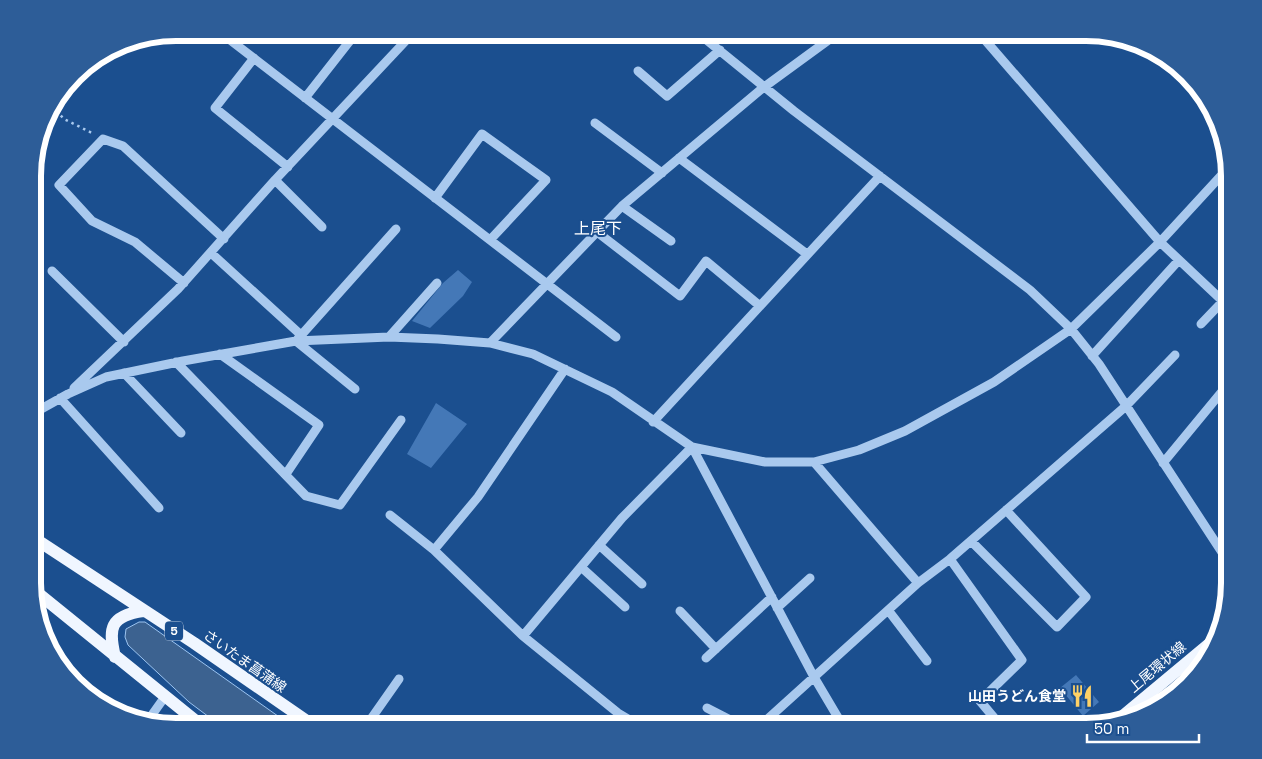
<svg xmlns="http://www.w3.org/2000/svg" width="1262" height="759" font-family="'Space Grotesk','Noto Sans JP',sans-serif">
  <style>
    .water { fill: #3c6290; stroke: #9cc4f0 }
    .building { fill: #4478b7 }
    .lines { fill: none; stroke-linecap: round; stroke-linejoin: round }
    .path { stroke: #a9c9ee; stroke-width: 2.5; stroke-dasharray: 2.5 4; stroke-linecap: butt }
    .minor { stroke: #a9c9ee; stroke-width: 9 }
    .major { stroke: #f0f6ff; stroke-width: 12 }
    .labels { text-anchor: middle; stroke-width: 4; stroke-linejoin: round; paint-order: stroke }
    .shield { fill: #1b4f8f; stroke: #bbcadd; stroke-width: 1 }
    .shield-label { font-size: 12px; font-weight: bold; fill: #fff }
    .street-label { font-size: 14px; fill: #fff; stroke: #1b4f8f }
    .poi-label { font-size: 14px; font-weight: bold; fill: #fff; stroke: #1b4f8f; text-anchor: end }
    .quarter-label { font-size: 16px; fill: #fff; stroke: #1b4f8f }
    .rim { fill: none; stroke: #fff; stroke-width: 6 }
  </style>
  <rect width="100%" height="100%" fill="#1b4f8f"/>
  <!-- water -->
  <path class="water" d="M 139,622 L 145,622 L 292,726 L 221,726 L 189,702 L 128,645 L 125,637 L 126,629 Z"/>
  <!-- building -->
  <path class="building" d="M 458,270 L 472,282 L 463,296 L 430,328 L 412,321 L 443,283 Z
    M 436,403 L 467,424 L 431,468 L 407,454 Z
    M 1076,675 L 1099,702 L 1083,716 L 1060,688 Z"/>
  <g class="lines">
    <!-- path -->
    <path class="path" d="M 52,106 L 64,119 L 92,133"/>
    <!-- minor -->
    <path class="minor" d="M 221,33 L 616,337
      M 698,33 L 794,111 L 1030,290 L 1071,329 L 1099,364 L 1229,563
      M 979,33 L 1160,242 L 1229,307
      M 254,58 L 215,108 L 288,167
      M 638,71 L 667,96 L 720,50
      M 305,98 L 356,33
      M 595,123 L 662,173
      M 679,158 L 807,254
      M 275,180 L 322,227
      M 435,198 L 482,134 L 546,180 L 490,240
      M 622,206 L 671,241
      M 597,232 L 680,296 L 706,261 L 760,306
      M 211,253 L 301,335
      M 52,271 L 124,342
      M 184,283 L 135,242 L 92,221 L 59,185 L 103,139 L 123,146 L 224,239
      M 1201,324 L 1223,301
      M 389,337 L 437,283
      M 490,343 L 622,206 L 764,87 L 838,33
      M 220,354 L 319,425 L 286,474
      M 1092,356 L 1179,260
      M 176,362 L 306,496 L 340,505 L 401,420
      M 124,373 L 181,433
      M 74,388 L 178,289 L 275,180 L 413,33
      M 355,389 L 296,341 L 396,229
      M 60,398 L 159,508
      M 34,413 L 68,394 L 106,377 L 183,361 L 296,341 L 389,337 L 438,339 L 490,343 L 533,354 L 612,392 L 692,447 L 765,462 L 814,462 L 859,450 L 905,431 L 994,382 L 1071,329 L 1160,242 L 1229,167
      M 653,422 L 880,176
      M 692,447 L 814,677 L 843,726
      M 814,462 L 918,583
      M 1163,463 L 1229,383
      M 390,515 L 434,550 L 478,497 L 565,369
      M 971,541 L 1057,627 L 1086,597 L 1006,510
      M 599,545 L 642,584
      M 434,550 L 523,636
      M 950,559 L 1022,660 L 980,701 L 1001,726
      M 581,567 L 625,607
      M 777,608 L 810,578
      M 888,610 L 927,661
      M 680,611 L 716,649
      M 706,658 L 772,597
      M 707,708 L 742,726
      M 149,719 L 164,698
      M 366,726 L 399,679
      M 612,726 L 621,715
      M 640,726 L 618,713 L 523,636 L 622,518 L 692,447
      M 760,726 L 918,583 L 950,559 L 1126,406 L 1175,355"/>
    <!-- major -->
    <path class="major" d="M 34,538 L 194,643 L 314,726
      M 34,590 L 202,726
      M 115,657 C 108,628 110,616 143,611
      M 1119,719 L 1215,639"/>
  </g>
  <!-- icons -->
  <defs>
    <symbol id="restaurant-bare" viewBox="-9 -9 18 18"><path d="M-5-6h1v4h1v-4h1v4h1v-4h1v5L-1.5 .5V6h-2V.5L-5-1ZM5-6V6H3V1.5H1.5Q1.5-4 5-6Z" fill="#ffd166" stroke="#1b4f8f" stroke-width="2.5" paint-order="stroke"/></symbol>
  </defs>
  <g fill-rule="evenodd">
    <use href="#restaurant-bare" x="1066" y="680" width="32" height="32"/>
  </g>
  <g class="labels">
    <!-- shield labels -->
    <rect class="shield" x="165" y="621.5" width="18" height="19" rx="4"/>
    <g class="shield-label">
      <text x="174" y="635">5</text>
    </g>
    <!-- street labels -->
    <g class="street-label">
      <text transform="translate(245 661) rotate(35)" y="5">さいたま菖蒲線</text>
      <text transform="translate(1157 667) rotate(-40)" y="5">上尾環状線</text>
    </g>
    <!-- poi labels -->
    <g class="poi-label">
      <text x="1066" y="701">山田うどん食堂</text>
    </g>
    <!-- quarter labels -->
    <g class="quarter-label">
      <text x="598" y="234">上尾下</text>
    </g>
  </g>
  <!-- crop -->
  <path d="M0 0H1262V759H0ZM176 41H1086A135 135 0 0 1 1221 176V583A135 135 0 0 1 1086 718H176A135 135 0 0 1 41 583V176A135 135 0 0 1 176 41Z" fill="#2d5d98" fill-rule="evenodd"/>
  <path class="rim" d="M176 41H1086A135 135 0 0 1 1221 176V583A135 135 0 0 1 1086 718H176A135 135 0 0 1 41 583V176A135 135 0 0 1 176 41Z"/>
  <!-- scale -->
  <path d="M1087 734v8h112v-8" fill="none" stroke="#ffffff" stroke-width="2.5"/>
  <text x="1094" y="734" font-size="15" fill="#ffffff" stroke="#1b4f8f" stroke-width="4" paint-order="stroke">50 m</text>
</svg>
